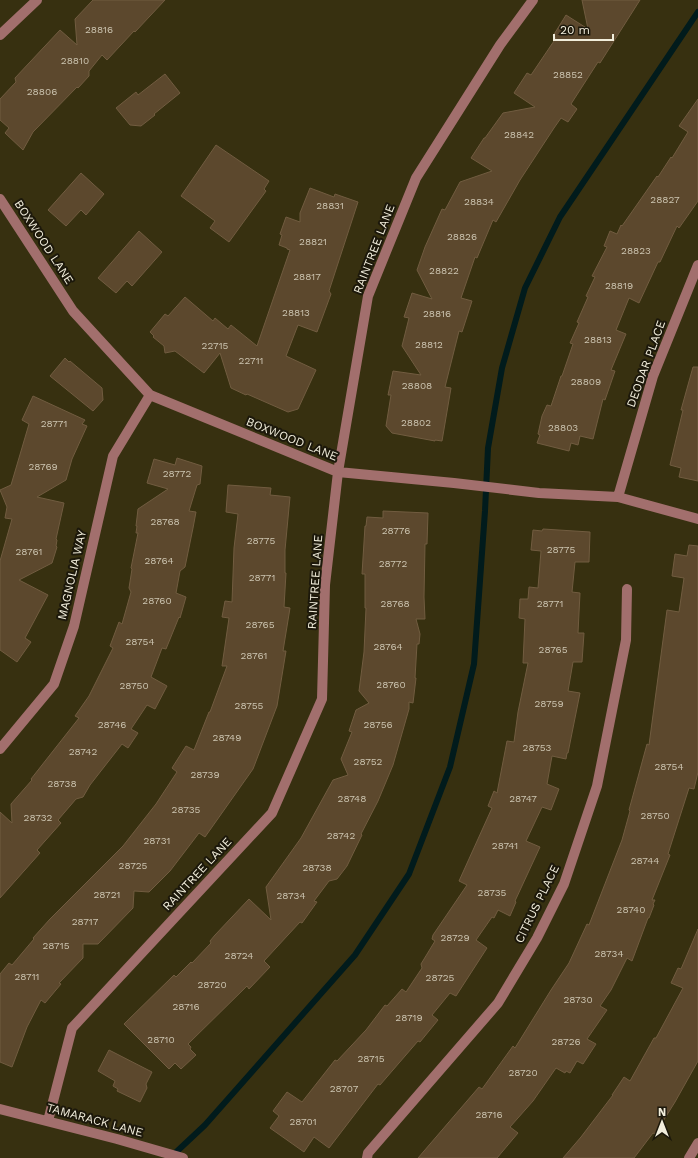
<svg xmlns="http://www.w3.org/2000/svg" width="698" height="1158" font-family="'Work Sans',sans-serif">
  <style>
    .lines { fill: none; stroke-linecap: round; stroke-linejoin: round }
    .stream { stroke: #011b1c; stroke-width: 6 }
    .building { fill: #5c482d; stroke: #715c40 }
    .minor { stroke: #a26f6d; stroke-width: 10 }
    .labels { text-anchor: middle; stroke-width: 4; stroke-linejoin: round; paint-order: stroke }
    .number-label { font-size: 10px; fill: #ccc4b0 }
    .street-label { font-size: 12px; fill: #f2eedc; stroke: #1c180b }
  </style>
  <rect width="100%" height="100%" fill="#373010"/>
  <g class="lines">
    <!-- stream -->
    <path class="stream" d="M 172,1156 L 205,1125 L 355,955 L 409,874 L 450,767 L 474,664 L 485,511 L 488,448 L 502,368 L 525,288 L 560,217 L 698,12"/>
  </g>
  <!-- building -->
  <path class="building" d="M 93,0 L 165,0 L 135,32 L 134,31 L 107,60 L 102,55 L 89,71 L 89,76 L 78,88 L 77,87 L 33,132 L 23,150 L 5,133 L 9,128 L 0,120 L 0,99 L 16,82 L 15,78 L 60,30 L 77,45 L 75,19 Z
    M 582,0 L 640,0 L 600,63 L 598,62 L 571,104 L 577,109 L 568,122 L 561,118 L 554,128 L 520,180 L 496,222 L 493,220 L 477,258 L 475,257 L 461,298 L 472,301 L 462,332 L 459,331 L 445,387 L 451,388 L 442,441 L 435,440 L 435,441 L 392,433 L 386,426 L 391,395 L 388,395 L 393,371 L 421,375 L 402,346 L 409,318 L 404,317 L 412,293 L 432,299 L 417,270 L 425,247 L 442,209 L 445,210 L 460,182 L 492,171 L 471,158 L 484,138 L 485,138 L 503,113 L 535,107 L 514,93 L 527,73 L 531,75 L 556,38 L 553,36 L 566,15 L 588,29 Z
    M 165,74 L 180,93 L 154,114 L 155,115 L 141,126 L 130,125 L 116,108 L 136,92 L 138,95 Z
    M 698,99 L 698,201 L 679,228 L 677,226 L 660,262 L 658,262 L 639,303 L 629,298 L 616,330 L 626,334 L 611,370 L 615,371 L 605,400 L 603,399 L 593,439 L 580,436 L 578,445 L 571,443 L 569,451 L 537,443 L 540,435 L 538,434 L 542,416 L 547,405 L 551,406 L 561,376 L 562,376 L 573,344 L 570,343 L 579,323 L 577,322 L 588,297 L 586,296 L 595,277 L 592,276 L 607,247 L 604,246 L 610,231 L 617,234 L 621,225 L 622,226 L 657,176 L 658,177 L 671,157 L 672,158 L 688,132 L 679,126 Z
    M 216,145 L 269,181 L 264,189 L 266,191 L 229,242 L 210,228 L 215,221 L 181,196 Z
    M 81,173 L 104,194 L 86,215 L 81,210 L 66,226 L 48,210 Z
    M 310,188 L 334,197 L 335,194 L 358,202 L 329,291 L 331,294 L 317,332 L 298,325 L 286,356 L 316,370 L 298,409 L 288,412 L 247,394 L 246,395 L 231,388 L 220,353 L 204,373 L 175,351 L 165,353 L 164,346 L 153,337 L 154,336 L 150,332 L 165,314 L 168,316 L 185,297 L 213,321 L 215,318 L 228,329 L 231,325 L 257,346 L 290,250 L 287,249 L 287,248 L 279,245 L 282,235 L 280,234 L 286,217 L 300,222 L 300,213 Z
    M 139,231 L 162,252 L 132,286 L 127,281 L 116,293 L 98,278 Z
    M 65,358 L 69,362 L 70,361 L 102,388 L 103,400 L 93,411 L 50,376 Z
    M 693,367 L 698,367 L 698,481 L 679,477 L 681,468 L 670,465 L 683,410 L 681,410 Z
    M 33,396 L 85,420 L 82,424 L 87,426 L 72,459 L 66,480 L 37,497 L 64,503 L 56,539 L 57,540 L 56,546 L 57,547 L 52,563 L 19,580 L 48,595 L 25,638 L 31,642 L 17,662 L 0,650 L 0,561 L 12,519 L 5,518 L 7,507 L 0,490 L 11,485 L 29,424 L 22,420 Z
    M 177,458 L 202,466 L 200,484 L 197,485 L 189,511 L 196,512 L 193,528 L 185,567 L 180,571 L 176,593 L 186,597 L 180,618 L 179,617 L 166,649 L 162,648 L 151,677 L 167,686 L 155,709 L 147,705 L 131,729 L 138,733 L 128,748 L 122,744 L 90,785 L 83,797 L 76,799 L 58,820 L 61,823 L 37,850 L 40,853 L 0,898 L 0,812 L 12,823 L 11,804 L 32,780 L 31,779 L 79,718 L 75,716 L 89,696 L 113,648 L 110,646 L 119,622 L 122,624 L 131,592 L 129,588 L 132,569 L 131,568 L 138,533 L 136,533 L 137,526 L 136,526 L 138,509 L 168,489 L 147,483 L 154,459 L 175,465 Z
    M 228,485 L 271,488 L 270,495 L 290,497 L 285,550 L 285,573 L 286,573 L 284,607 L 290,608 L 283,651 L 286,651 L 277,706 L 253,769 L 205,837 L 199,833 L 170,871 L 149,892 L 134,891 L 133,908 L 98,944 L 83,944 L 83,958 L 59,983 L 61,984 L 45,1003 L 41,1000 L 27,1027 L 12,1067 L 0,1062 L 0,974 L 9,963 L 12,965 L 34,939 L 33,938 L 50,919 L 123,846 L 156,804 L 177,772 L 172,768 L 186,746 L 194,750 L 209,712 L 210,712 L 227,666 L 222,666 L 229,618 L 222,617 L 225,601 L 232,602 L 234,548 L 238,514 L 226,512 Z
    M 383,511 L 428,513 L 427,544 L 425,544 L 424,597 L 425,619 L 416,619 L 420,634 L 419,644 L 417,644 L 415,678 L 416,678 L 413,703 L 409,702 L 409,709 L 393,765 L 378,801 L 361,834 L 362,835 L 347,866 L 337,879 L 329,881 L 314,901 L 317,902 L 302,923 L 300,922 L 264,961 L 270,967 L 249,989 L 247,986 L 188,1044 L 191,1047 L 190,1049 L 196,1055 L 181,1069 L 175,1063 L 169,1069 L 124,1024 L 174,975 L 176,977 L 191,962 L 192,963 L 211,943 L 210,941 L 215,935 L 249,899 L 271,920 L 266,887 L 301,838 L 333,780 L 348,775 L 341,759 L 352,732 L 349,731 L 356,710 L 369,703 L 359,691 L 364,652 L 366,608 L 365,608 L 365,574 L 362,574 L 365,526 L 366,526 L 367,517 L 383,518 Z
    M 543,529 L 590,532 L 589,562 L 575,562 L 572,592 L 580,593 L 578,633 L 584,633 L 582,662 L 573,662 L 568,691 L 580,693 L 568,753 L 567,753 L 566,759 L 552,756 L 547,784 L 559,789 L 551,810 L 542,807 L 526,841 L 540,847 L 515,901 L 516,902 L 510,916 L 498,910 L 494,918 L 492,917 L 476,940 L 487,948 L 456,996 L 450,993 L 432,1015 L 438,1020 L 420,1042 L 418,1041 L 380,1085 L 378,1084 L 329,1148 L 314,1137 L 304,1152 L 270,1128 L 279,1116 L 273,1111 L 287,1092 L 302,1102 L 335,1060 L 337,1061 L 366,1030 L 385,1005 L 387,1006 L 402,989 L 406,992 L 422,968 L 421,964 L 435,941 L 432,939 L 433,935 L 467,885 L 459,881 L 492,808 L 488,806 L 494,791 L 497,793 L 507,741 L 514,742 L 518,712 L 528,663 L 523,663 L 525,619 L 519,618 L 520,599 L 528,599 L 529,587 L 538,588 L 541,551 L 531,550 L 533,530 L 542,531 Z
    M 689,545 L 698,546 L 698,772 L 694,789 L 689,788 L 668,854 L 670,855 L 652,900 L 655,900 L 653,904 L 654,905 L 649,918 L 648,918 L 632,961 L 627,958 L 611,990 L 600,1006 L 607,1010 L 587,1039 L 596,1044 L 583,1064 L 577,1061 L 570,1073 L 566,1071 L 565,1073 L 556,1068 L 533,1101 L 510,1127 L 518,1133 L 497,1158 L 418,1158 L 479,1087 L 482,1089 L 513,1046 L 515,1048 L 551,990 L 569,963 L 587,924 L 589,925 L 622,840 L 630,811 L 629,810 L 647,744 L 649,745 L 667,610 L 679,612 L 684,578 L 672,576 L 675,554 L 687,556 Z
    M 698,929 L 698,1061 L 675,1102 L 655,1134 L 653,1133 L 634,1158 L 563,1158 L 581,1137 L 613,1095 L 612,1095 L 624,1077 L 630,1081 L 654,1038 L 656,1038 L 683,988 L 671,983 L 678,968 L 681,969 Z
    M 109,1050 L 152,1072 L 146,1084 L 147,1088 L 140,1102 L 117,1091 L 118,1089 L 113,1086 L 115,1081 L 98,1071 Z"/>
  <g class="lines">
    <!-- minor -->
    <path class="minor" d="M 0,35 L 37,0
      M 0,199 L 73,311 L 150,395 L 338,472 L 454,483 L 539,493 L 618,497 L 698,519
      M 618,497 L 653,376 L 698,265
      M 0,749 L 54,684 L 74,626 L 113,456 L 150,395
      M 0,1109 L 117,1139 L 183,1158
      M 48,1121 L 72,1028 L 272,813 L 322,699 L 325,585 L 338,472 L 368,296 L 416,178 L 500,45 L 533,0
      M 367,1158 L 368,1153 L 498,1003 L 537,938 L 564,884 L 597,786 L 626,640 L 627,589
      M 689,1158 L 698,1143"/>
  </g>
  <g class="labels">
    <!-- number labels -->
    <g class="number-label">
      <text x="99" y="33">28816</text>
      <text x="75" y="64">28810</text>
      <text x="568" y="78">28852</text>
      <text x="42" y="95">28806</text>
      <text x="519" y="138">28842</text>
      <text x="665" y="203">28827</text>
      <text x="479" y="205">28834</text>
      <text x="330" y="209">28831</text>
      <text x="462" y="240">28826</text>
      <text x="313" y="245">28821</text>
      <text x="636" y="254">28823</text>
      <text x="444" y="274">28822</text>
      <text x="307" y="280">28817</text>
      <text x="619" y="289">28819</text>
      <text x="296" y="316">28813</text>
      <text x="437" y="317">28816</text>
      <text x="598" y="343">28813</text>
      <text x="429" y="348">28812</text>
      <text x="215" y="349">22715</text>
      <text x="251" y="364">22711</text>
      <text x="586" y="385">28809</text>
      <text x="417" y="389">28808</text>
      <text x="416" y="426">28802</text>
      <text x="54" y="427">28771</text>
      <text x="563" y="431">28803</text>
      <text x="43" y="470">28769</text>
      <text x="177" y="477">28772</text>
      <text x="165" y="525">28768</text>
      <text x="396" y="534">28776</text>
      <text x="261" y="544">28775</text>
      <text x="561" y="553">28775</text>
      <text x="29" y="555">28761</text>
      <text x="159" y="564">28764</text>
      <text x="393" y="567">28772</text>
      <text x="262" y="581">28771</text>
      <text x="157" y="604">28760</text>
      <text x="395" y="607">28768</text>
      <text x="550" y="607">28771</text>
      <text x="260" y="628">28765</text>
      <text x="140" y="645">28754</text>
      <text x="388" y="650">28764</text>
      <text x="553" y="653">28765</text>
      <text x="254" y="659">28761</text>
      <text x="391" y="688">28760</text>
      <text x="134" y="689">28750</text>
      <text x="549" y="707">28759</text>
      <text x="249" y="709">28755</text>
      <text x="112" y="728">28746</text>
      <text x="378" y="728">28756</text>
      <text x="227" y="741">28749</text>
      <text x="537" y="751">28753</text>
      <text x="83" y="755">28742</text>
      <text x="368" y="765">28752</text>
      <text x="669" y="770">28754</text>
      <text x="205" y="778">28739</text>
      <text x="62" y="787">28738</text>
      <text x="352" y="802">28748</text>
      <text x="523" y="802">28747</text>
      <text x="186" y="813">28735</text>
      <text x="655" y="819">28750</text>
      <text x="38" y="821">28732</text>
      <text x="341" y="839">28742</text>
      <text x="157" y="844">28731</text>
      <text x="505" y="849">28741</text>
      <text x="645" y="864">28744</text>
      <text x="133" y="869">28725</text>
      <text x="317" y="871">28738</text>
      <text x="492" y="896">28735</text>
      <text x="107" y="898">28721</text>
      <text x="291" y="899">28734</text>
      <text x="631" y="913">28740</text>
      <text x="85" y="925">28717</text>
      <text x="455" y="941">28729</text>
      <text x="56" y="949">28715</text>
      <text x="609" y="957">28734</text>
      <text x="239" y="959">28724</text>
      <text x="27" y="980">28711</text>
      <text x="440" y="981">28725</text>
      <text x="212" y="988">28720</text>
      <text x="578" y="1003">28730</text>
      <text x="186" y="1010">28716</text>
      <text x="409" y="1021">28719</text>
      <text x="161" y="1043">28710</text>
      <text x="566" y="1045">28726</text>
      <text x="371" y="1062">28715</text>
      <text x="523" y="1076">28720</text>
      <text x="344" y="1092">28707</text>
      <text x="489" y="1118">28716</text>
      <text x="303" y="1125">28701</text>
    </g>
    <!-- street labels -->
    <g class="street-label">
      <text transform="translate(44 242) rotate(57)" y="4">BOXWOOD LANE</text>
      <text transform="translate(374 249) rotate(-69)" y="4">RAINTREE LANE</text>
      <text transform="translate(646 364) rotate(-70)" y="4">DEODAR PLACE</text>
      <text transform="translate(292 439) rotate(22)" y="4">BOXWOOD LANE</text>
      <text transform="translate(72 575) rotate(-77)" y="4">MAGNOLIA WAY</text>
      <text transform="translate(315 582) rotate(-86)" y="4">RAINTREE LANE</text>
      <text transform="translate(197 874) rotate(-47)" y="4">RAINTREE LANE</text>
      <text transform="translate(537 904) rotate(-64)" y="4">CITRUS PLACE</text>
      <text transform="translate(95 1120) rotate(15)" y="4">TAMARACK LANE</text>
    </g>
  </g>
  <!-- north arrow -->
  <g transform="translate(662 1122)" stroke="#1c180b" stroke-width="3" paint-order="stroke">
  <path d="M0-3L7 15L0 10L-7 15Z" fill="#f2eedc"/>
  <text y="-6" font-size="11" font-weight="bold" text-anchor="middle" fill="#f2eedc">N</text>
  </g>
  <!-- scale -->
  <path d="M554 34v6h59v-6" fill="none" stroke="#f2eedc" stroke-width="2"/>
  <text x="560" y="34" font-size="12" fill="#f2eedc" stroke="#1c180b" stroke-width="3" paint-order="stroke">20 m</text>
</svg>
